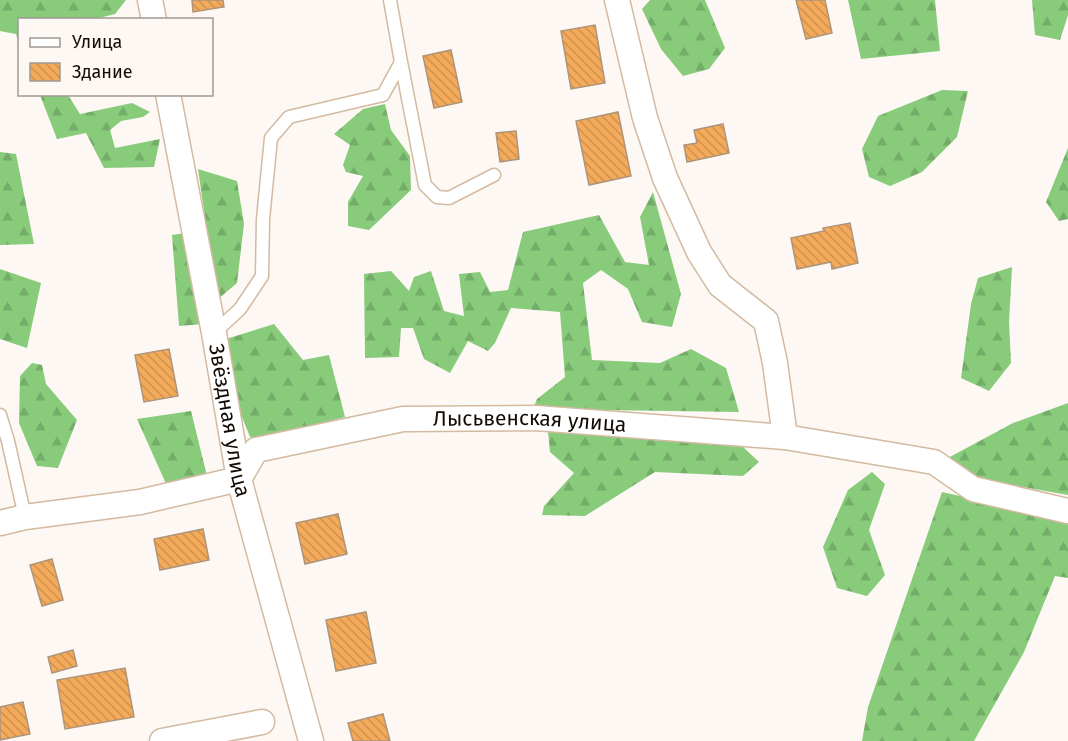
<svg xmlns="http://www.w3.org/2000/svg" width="1068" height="741" font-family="'Fira Sans',sans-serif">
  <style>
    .forest { fill: url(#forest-firs) }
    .building { fill: url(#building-back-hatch); stroke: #ad947c; stroke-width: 1.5 }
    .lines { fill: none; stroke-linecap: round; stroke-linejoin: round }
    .service-casing { stroke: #d3baa1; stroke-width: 15 }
    .minor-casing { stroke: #d3baa1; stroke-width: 27 }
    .service { stroke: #fff; stroke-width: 12 }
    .minor { stroke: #fff; stroke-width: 24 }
    .labels { text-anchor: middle; stroke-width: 4.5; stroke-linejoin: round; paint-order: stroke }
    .street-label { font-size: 21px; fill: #130a03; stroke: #fdf8f3 }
  </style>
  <defs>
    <pattern id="forest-firs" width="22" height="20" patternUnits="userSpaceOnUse" patternTransform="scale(1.5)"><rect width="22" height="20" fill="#88cb7b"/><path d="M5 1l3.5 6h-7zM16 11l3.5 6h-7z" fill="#74ad69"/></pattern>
    <pattern id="building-back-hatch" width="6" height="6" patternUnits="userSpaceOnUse" patternTransform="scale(1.5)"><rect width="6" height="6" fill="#f3aa5a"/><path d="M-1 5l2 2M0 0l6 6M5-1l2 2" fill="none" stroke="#cf914d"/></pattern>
  </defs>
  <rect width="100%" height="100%" fill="#fdf8f3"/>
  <!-- forest -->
  <path class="forest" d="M 0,0 L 126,0 L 115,14 L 95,19 L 20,20 L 19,44 L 16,34 L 0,31 Z
    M 650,0 L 705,0 L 725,48 L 709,69 L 683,76 L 661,49 L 642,9 Z
    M 848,0 L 935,0 L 940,51 L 861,59 Z
    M 1032,0 L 1068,0 L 1068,15 L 1060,40 L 1035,35 Z
    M 942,90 L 968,91 L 957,137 L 922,172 L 890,186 L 869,177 L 862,149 L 878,116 Z
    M 40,95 L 68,95 L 80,114 L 132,103 L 150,112 L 143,117 L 121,121 L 110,130 L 115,148 L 160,139 L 154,167 L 104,168 L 86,133 L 57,139 Z
    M 385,104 L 391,130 L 410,156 L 411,190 L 369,230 L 348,226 L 348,202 L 363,176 L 346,172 L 343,165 L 350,145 L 334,134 L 363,109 Z
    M 1068,148 L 1068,219 L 1059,221 L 1046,202 Z
    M 0,152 L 16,154 L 34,244 L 0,245 Z
    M 198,169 L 237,181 L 244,224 L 237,283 L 217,300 Z
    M 653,192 L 681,294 L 672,327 L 642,322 L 628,289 L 601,270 L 583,283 L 592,360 L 660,363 L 691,349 L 726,368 L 739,412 L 533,409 L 537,399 L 565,377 L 560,312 L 511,308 L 495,343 L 488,351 L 468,341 L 450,373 L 424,359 L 413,328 L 401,328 L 399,357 L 365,358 L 364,274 L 391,271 L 409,291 L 414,277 L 431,271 L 444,311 L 464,316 L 459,274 L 480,272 L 490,292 L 508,290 L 523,232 L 599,215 L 625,262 L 649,265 L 640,217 Z
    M 185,233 L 204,324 L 179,326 L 172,235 Z
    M 1012,267 L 1009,322 L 1011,363 L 989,391 L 961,378 L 971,304 L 978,278 Z
    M 0,269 L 41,283 L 27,348 L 0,339 Z
    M 274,324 L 303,360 L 329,355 L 345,417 L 262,438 L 250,437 L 240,412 L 226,339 Z
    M 32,363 L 42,365 L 46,384 L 77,420 L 58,468 L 37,466 L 19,423 L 20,376 Z
    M 1068,403 L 1068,495 L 978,479 L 948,458 L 1013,423 Z
    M 191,411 L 209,484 L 167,486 L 137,419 Z
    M 548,431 L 743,447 L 759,462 L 743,476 L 655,472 L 585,516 L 542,515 L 544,506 L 574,473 L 550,452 Z
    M 872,472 L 885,484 L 869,530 L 885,575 L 867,596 L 837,588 L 823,547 L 848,490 Z
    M 942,492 L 1068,520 L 1068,578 L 1055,576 L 1024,652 L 974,741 L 862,741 L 868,707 Z"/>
  <!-- building -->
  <path class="building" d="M 192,0 L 223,0 L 224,7 L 193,12 Z
    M 796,0 L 825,0 L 832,33 L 806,39 Z
    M 595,25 L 605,83 L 571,89 L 561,31 Z
    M 451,50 L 462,102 L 434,108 L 423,56 Z
    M 618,112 L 631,176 L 589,185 L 576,121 Z
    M 723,124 L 729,153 L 687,162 L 684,145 L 697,143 L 694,130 Z
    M 516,131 L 519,159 L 500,162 L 496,133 Z
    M 850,223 L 858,263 L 832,269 L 831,262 L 797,269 L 791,238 L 824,231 L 823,228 Z
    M 169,349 L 178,396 L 144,402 L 135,355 Z
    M 338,514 L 347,554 L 305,564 L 296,523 Z
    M 203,529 L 209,560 L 160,570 L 154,539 Z
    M 52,559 L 63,600 L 42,606 L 30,565 Z
    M 366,612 L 376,663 L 336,671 L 326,620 Z
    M 73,650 L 77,666 L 52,673 L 48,657 Z
    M 125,668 L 134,717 L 65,729 L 57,680 Z
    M 23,702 L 30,734 L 0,740 L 0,707 Z
    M 383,714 L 390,741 L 353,741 L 348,723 Z"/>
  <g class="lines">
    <defs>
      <path id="service" d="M 401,62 L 425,185 L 437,197 L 449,198 L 494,175
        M 214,333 L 240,309 L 262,276 L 263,219 L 271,138 L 289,117 L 383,95 L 401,62 L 390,0
        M 0,415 L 8,441 L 25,517"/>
      <g id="minor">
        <path d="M 150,0 L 154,20"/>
        <path d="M 617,0 L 645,118 L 665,178 L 699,252 L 720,285 L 766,321 L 775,363 L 785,437"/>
        <path id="s1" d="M 168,94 L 214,333 L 239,479 L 311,741"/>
        <path id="s2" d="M 0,523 L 25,517 L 140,502 L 239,479 L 256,450 L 403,419 L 536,418 L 785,437 L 934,462 L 973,489 L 1068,511"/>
        <path d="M 162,741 L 262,722"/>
      </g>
    </defs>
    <!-- service casing -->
    <use href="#service" class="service-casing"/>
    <!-- minor casing -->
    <use href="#minor" class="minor-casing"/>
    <!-- service -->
    <use href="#service" class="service"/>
    <!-- minor -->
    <use href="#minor" class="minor"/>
  </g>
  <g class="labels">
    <!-- street labels -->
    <g class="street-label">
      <text dy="7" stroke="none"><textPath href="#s1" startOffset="332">Звёздная улица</textPath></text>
      <text dy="7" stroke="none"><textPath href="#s2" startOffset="554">Лысьвенская улица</textPath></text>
    </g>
  </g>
  <!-- legend -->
  <rect x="18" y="18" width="195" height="78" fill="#fdf8f3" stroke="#9f9993" stroke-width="1.5"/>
  <rect x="30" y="38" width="30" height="9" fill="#ffffff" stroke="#9f9993" stroke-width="1.5"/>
  <text x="72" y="48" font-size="18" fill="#130a03">Улица</text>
  <rect x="30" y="63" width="30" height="18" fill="url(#building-back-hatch)" stroke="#9f9993" stroke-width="1.5"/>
  <text x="72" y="78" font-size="18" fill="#130a03">Здание</text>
</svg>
